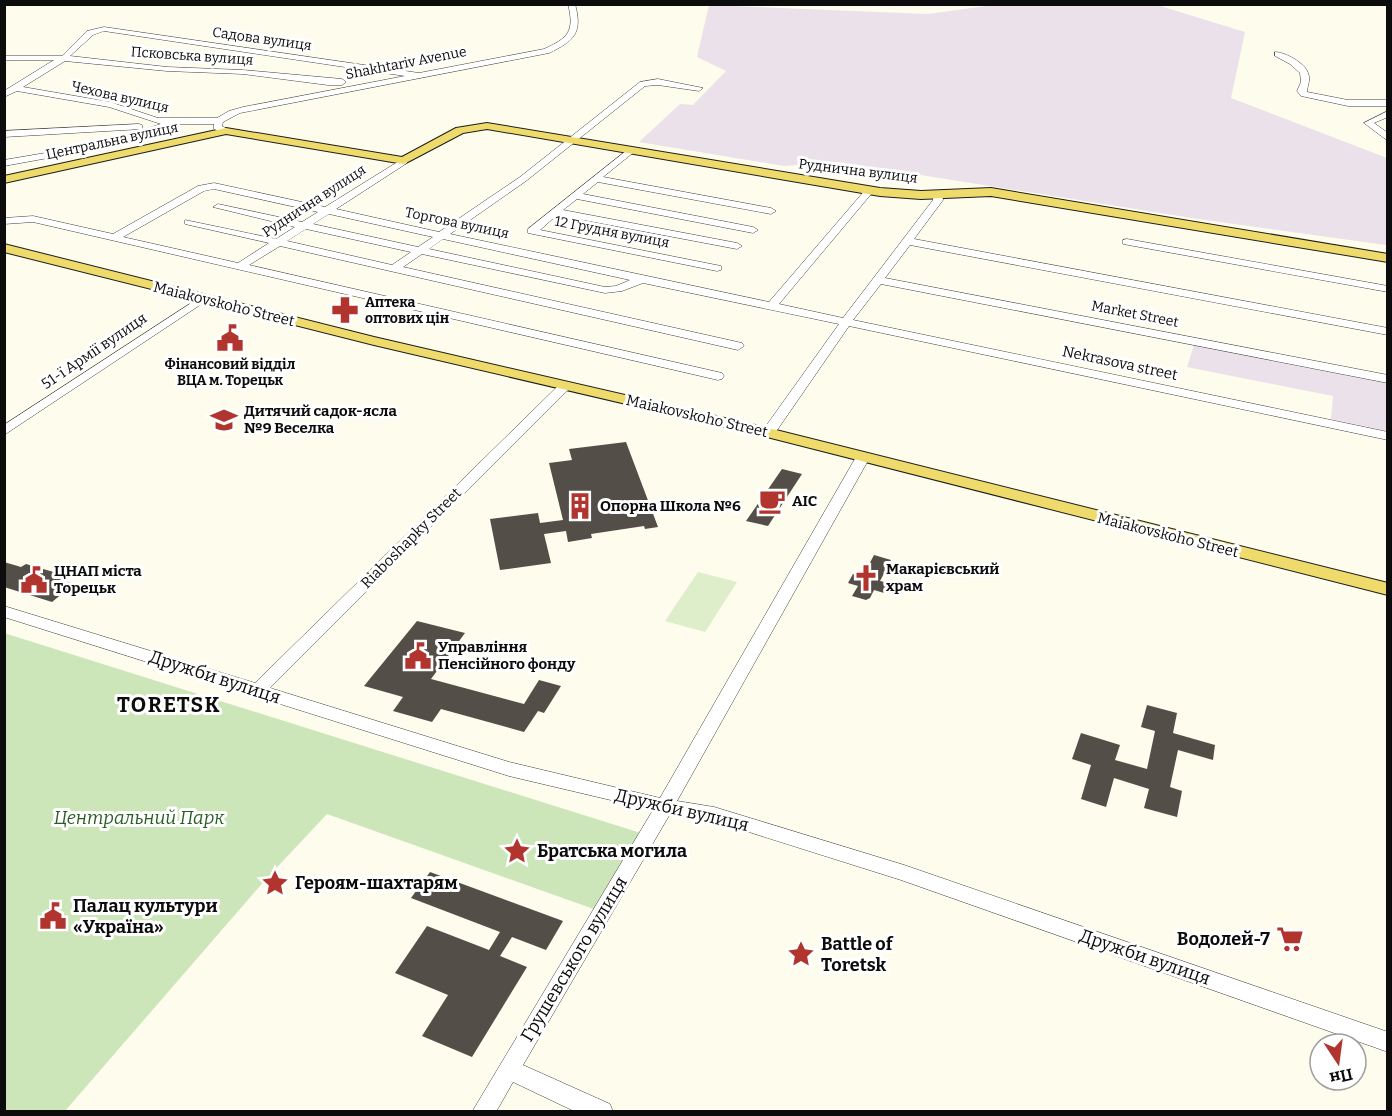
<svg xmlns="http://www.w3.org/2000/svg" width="1392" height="1116" viewBox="0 0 1392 1116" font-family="Bitter,serif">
  <rect width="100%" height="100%" fill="#fefcec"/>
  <path fill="#eae1ea" d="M1001,4L1157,5L1245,32L1231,98L1387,158V242L1386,245L1198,219L839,162L784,166L639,142L680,104L693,105L726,71L697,57L709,5L928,14Z
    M1194,345L1387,383V431L1331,419L1333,396L1187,367Z"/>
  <path fill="#cce6b9" d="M4,633L647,835L602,912L327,814L266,879L65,1111H5Z"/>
  <path fill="#deedca" d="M698,572L737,582L705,632L665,621Z"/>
  <path fill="#544e49" d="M626,442L658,527L645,529L644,526L591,534L592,538L568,542L566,531L544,534L551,563L500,570L490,519L538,513L540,523L563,520L549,463L572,460L569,449Z
    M782,469L802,474L768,526L746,521Z
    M874,555L891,560L880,581L889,583L884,593L874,590L870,598L866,600L852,596L858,586L848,583L853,574L863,576Z
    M4,562L21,567L26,564L57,573L53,577L74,584L52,602L4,587Z
    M417,621L465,633L431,679L524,704L539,680L561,686L544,713L538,711L524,732L441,709L432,722L393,711L403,697L364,686Z
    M1147,705L1177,713L1173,733L1215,745L1213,760L1178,750L1170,787L1182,791L1177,817L1144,808L1149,789L1114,778L1106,807L1081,799L1091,765L1072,759L1081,733L1120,745L1115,760L1147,769L1155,731L1141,727Z
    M430,872L563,921L546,950L512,937L500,956L527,967L472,1057L422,1036L448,995L395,973L427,926L489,950L500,932L411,898Z"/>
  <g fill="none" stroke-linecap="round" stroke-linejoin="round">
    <defs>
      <path id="minor" d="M568,4H575C583,33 574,41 549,53L240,113L223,122L222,126L231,131L226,134L214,129V124H173L103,148L4,166V160L98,144L161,124L109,107L17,91L4,97V91L54,60H4V56H62L87,31L104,27L419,73L544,49C568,38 575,32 568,4ZM104,31L405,76L243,107L229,111L217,118H158L110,102L23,87L65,61L167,71L243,74L328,85H342L346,82L342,79L243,70L167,67L70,56L93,35Z
        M1275,52C1285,52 1305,63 1308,73C1311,80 1307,87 1307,92L1348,100H1388V106H1348L1301,96L1297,91L1301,82L1300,73L1290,64L1275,56Z
        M658,79L703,88L699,91L658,85L645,86L526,181L450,234L769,302L866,189H872V193L779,304L843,318L933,200V192L937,191L942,194L943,200L914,239L1388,328V335L910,245L885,278L1388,375V383L881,284L853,320L1388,432V440L849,326L773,436L768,437L761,433L839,324L643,283L622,291L605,293L422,254L403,267L742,343L744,346L738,350L280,246L249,265L722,373L724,376L722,379L718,380L33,222L4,224V218L33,216L113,234L198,186L214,183L325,207L404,158L407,159V163L336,209L439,232L520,177L640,82ZM214,189L318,212L302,222L218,204L213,207L295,227L276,239L185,220V224L269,243L238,263L123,237L204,191ZM329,214L433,237L418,247L313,224ZM306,229L411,252L392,265L287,241ZM443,239L630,280L616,286L605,287L429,249Z
        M1388,111V117L1374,123L1388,133V141L1364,123Z
        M139,124L142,125V129L4,137V131Z
        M631,147L634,148V152L603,177L771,208L776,211L771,214L598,182L583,194L753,227L758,230L753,233L577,199L563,210L737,243L742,246L737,249L557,215L540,230L721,266V270L717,271L528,233V229Z
        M1127,239L1388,286V292L1123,244V240Z
        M202,296L206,297V301L4,435V425Z
        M565,382L571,386L569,389L270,688L509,762L660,798L856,457L858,454H868L870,457L677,801L714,807L904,865L1388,1032V1052L901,880L714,821L670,814L523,1065L610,1104L613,1112H576L513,1082L496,1112H472L653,810L509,776L4,617V606L255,683L561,383Z"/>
      <path id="major" d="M487,123L880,188L921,191L991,188L1388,254V262L991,196L921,199L880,196L487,129L463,133L404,164L226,134L4,183V176L226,128L402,157L456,128Z
        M4,244L374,337L768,428L1388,583V595L767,437L374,345L4,252Z"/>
    </defs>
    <use href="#minor" stroke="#3f3f3f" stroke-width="1"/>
    <use href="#major" stroke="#1d1d1d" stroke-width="2"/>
    <use href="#minor" fill="#fff" fill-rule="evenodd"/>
    <use href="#major" fill="#efdb6b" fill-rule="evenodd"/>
  </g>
  <defs>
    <symbol id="pharmacy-bare" viewBox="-9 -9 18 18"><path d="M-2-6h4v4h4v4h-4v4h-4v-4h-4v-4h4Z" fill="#b2342e" stroke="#fff" stroke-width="2.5" paint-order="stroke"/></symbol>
    <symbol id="civic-bare" viewBox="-9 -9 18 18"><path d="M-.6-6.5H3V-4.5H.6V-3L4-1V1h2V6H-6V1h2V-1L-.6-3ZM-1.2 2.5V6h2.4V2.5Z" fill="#b2342e" stroke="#fff" stroke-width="2.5" paint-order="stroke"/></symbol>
    <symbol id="school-bare" viewBox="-9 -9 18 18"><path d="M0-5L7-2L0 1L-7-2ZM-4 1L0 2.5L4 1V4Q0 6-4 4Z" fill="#b2342e" stroke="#fff" stroke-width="2.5" paint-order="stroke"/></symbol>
    <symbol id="cafe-bare" viewBox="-9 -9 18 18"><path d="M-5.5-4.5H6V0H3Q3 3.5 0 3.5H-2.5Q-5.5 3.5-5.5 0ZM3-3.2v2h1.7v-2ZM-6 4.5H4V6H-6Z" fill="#b2342e" stroke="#fff" stroke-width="2.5" paint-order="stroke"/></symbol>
    <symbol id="building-bare" viewBox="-9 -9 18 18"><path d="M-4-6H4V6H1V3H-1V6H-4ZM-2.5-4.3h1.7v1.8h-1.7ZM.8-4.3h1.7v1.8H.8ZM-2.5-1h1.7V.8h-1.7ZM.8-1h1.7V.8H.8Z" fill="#b2342e" stroke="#fff" stroke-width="2.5" paint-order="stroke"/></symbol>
    <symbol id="church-bare" viewBox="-9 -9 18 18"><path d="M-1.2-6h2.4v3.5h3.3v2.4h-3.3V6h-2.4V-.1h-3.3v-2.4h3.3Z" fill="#b2342e" stroke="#fff" stroke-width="2.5" paint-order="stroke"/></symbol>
    <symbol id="sight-bare" viewBox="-9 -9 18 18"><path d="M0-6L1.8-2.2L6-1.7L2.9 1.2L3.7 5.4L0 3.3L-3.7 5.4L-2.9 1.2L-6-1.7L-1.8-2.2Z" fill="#b2342e" stroke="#fff" stroke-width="2.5" paint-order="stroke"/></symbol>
    <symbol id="supermarket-bare" viewBox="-9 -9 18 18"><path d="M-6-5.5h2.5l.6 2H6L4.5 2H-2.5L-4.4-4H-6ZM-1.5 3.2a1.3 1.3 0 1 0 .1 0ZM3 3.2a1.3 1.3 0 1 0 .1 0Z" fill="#b2342e" stroke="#fff" stroke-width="2.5" paint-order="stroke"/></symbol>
  </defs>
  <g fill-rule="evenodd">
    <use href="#pharmacy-bare" x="326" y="291" width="38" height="38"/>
    <use href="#civic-bare" x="211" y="319" width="38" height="38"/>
    <use href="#school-bare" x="205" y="401" width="38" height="38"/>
    <use href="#cafe-bare" x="753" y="482" width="38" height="38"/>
    <use href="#building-bare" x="561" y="487" width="38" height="38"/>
    <use href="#church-bare" x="847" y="559" width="38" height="38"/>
    <use href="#civic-bare" x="15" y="561" width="38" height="38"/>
    <use href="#civic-bare" x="399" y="637" width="38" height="38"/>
    <use href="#sight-bare" x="498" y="832" width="38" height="38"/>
    <use href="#sight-bare" x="256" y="864" width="38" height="38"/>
    <use href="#civic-bare" x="34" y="897" width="38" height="38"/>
    <use href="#supermarket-bare" x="1271" y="920" width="38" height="38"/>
    <use href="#sight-bare" x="782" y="935" width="38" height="38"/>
  </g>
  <g text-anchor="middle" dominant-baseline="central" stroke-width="6" stroke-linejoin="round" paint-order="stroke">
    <g font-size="14" fill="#0c0c0c" stroke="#fff">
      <text transform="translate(262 39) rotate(8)">Садова вулиця</text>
      <text transform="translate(192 56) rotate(4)">Псковська вулиця</text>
      <text transform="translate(406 63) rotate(-11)">Shakhtariv Avenue</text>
      <text transform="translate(120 97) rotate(13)">Чехова вулиця</text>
      <text transform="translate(112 141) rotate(-12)">Центральна вулиця</text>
      <text transform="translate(858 171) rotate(7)">Руднична вулиця</text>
      <text transform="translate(314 201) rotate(-33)">Руднична вулиця</text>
      <text transform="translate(457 223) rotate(12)">Торгова вулиця</text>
      <text transform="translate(612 232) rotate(11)">12 Грудня вулиця</text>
      <text transform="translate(1135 314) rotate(11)">Market Street</text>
    </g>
    <g font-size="14" font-weight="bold" fill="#0c0c0c" stroke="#fff" text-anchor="start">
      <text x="365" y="302">Аптека<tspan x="365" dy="16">оптових цін</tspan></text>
      <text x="230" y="364" text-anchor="middle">Фінансовий відділ<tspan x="230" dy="16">ВЦА м. Торецьк</tspan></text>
    </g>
    <g font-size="15" fill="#0c0c0c" stroke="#fff">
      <text transform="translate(224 304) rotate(14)">Maiakovskoho Street</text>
      <text transform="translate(94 351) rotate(-34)">51-ї Армії вулиця</text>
      <text transform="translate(1120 363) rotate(12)">Nekrasova street</text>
      <text transform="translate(697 416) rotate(13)">Maiakovskoho Street</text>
      <text transform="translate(1168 535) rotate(14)">Maiakovskoho Street</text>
      <text transform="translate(411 538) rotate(-45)">Riaboshapky Street</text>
    </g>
    <g font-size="15" font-weight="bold" fill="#0c0c0c" stroke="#fff" text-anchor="start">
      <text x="244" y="411">Дитячий садок-ясла<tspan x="244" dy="17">№9 Веселка</tspan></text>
      <text x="792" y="501">АІС</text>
      <text x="600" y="506">Опорна Школа №6</text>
      <text x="886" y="569">Макарієвський<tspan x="886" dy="17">храм</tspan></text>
      <text x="54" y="571">ЦНАП міста<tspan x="54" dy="17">Торецьк</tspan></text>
      <text x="438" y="647">Управління<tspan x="438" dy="17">Пенсійного фонду</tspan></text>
    </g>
    <g font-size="18" fill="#0c0c0c" stroke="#fff">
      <text transform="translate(215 677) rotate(18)">Дружби вулиця</text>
      <text transform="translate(682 810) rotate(13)">Дружби вулиця</text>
      <text transform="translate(1145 957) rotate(19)">Дружби вулиця</text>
      <text transform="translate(574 959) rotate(-59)">Грушевського вулиця</text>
    </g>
    <g font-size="18" font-style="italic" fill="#285f21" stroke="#fff">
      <text x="139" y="818">Центральний Парк</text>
    </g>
    <g font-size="18" font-weight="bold" fill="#0c0c0c" stroke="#fff" text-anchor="start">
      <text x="537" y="851">Братська мoгила</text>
      <text x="295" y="883">Героям-шахтарям</text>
      <text x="73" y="906">Палац культури<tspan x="73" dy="21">«Україна»</tspan></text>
      <text x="1270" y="939" text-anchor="end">Водолей-7</text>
      <text x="821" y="944">Battle of<tspan x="821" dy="21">Toretsk</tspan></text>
    </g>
    <g font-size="21" font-weight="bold" letter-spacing="1.5" fill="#0c0c0c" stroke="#fff">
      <text x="169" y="705">TORETSK</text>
    </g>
  </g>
  <rect width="1392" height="1116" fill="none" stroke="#0c0c0c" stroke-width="12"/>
  <g transform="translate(1338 1062) rotate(167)"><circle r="28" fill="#ffffff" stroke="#9e9e9e" stroke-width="1.5"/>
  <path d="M0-4.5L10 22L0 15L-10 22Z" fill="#b2342e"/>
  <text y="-9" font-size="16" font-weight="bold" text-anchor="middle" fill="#0c0c0c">Пн</text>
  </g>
</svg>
